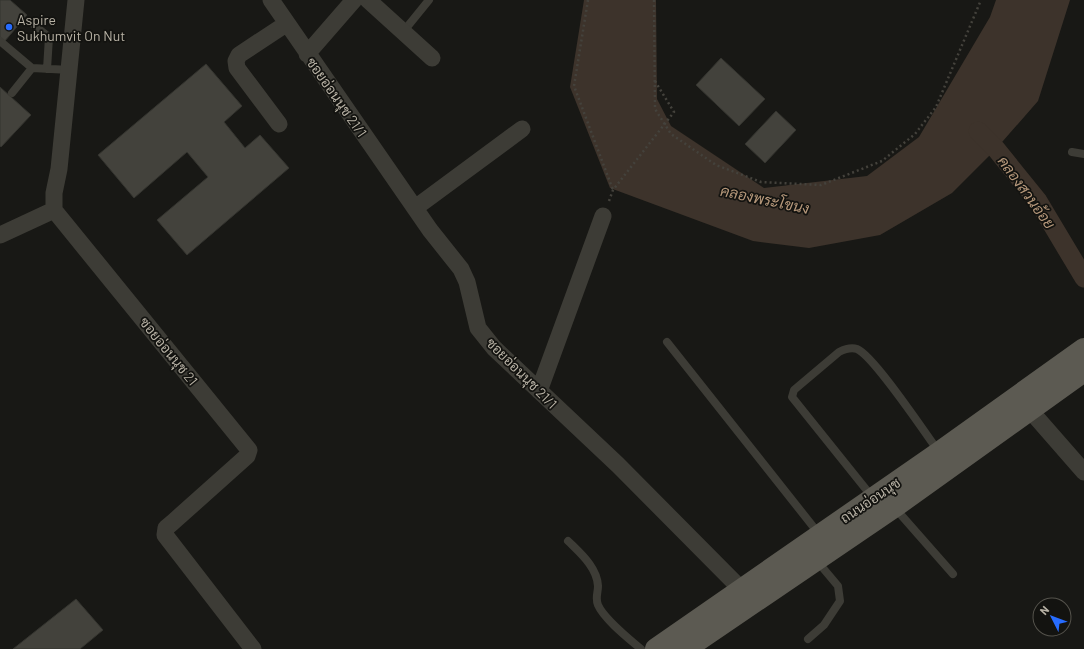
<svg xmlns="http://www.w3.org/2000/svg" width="1084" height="649" viewBox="0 0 1084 649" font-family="Barlow,Sarabun,sans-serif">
  <rect width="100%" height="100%" fill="#181815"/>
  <path fill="#3d332b" d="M584,0H656L657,99L671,126L764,188L867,176L919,137L990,17L996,0H1070L1038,101L996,149L952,193L880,235L809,248L753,241L610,188L570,87Z"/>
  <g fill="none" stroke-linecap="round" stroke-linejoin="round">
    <path stroke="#3d332b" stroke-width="19" d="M978,131L996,149L1038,201L1084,278"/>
  </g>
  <path fill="#43423c" stroke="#34342f" d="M0,0H10L27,15L4,42L0,38Z
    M721,58L765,99L739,126L696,85Z
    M206,64L242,106L224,122L245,148L260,135L289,168L187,255L157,220L208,177L187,152L134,198L98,155Z
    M0,87L31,115L1,147L0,146Z
    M776,111L796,130L765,163L745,144Z
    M76,599L103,630L80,649H13Z"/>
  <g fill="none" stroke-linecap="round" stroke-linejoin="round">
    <path stroke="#44423c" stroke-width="2.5" stroke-dasharray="2 3" stroke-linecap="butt" d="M588,0L574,86L613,190
      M654,0L655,109L671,134L716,165L761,182L821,185L882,161L915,134L936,107L981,0
      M609,201L613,190L674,112L655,81"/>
    <path stroke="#3d3c36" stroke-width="8" d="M34,25L49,37L47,69
      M403,32L429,0
      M0,41L32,68
      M12,93L32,68L70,70
      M1072,152L1084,154
      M667,342L819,534
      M873,498L792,397L794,390L839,352C845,349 851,347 857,349C874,356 925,433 939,452
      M895,508L953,574
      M568,541C580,553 597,567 598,586C598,593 595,598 598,605C604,619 628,638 641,649
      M808,639L824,625L840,601L838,586L817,561"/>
    <path stroke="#3d3c36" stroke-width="17" d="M76,0L59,169L54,193V210L249,450L247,456L172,523L166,528L165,535L253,649
      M271,0L430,230L461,269L467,282L478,328L494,348L618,465L742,590
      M368,0L432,58
      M307,54L354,0
      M279,124L237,68L236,61L239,55L286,24
      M415,208L522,129
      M0,235L54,210
      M539,391L603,216
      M1022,401L1084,472"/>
    <path stroke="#5c5a52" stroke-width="22" d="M656,649L940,452L1084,349
      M685,649L894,507L1084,371"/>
  </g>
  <circle fill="#276cff" stroke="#131310" stroke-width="1.5" cx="9" cy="27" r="4"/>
  <g text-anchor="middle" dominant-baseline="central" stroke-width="3.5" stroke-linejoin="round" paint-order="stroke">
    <g font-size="14" fill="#b9b3a6" stroke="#131310" text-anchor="start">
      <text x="17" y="19">Aspire<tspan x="17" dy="16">Sukhumvit On Nut</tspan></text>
    </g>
    <g font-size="14" fill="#b9b3a6" stroke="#131310">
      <text transform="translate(337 97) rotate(55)">ซอยอ่อนนุช 21/1</text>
      <text transform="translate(169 351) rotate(51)">ซอยอ่อนนุช 21</text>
      <text transform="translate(522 373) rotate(45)">ซอยอ่อนนุช 21/1</text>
      <text transform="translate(870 500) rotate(-34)">ถนนอ่อนนุช</text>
    </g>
    <g font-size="15" font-style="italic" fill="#b6987b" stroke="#131310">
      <text transform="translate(1027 192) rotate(54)">คลองสวนอ้อย</text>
      <text transform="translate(765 199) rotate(12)">คลองพระโขนง</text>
    </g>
  </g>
  <g transform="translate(1052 617) rotate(312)"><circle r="19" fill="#131310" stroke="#55534c"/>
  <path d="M0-3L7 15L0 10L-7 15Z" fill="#276cff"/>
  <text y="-6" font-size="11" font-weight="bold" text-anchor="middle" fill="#b9b3a6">N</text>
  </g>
</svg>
